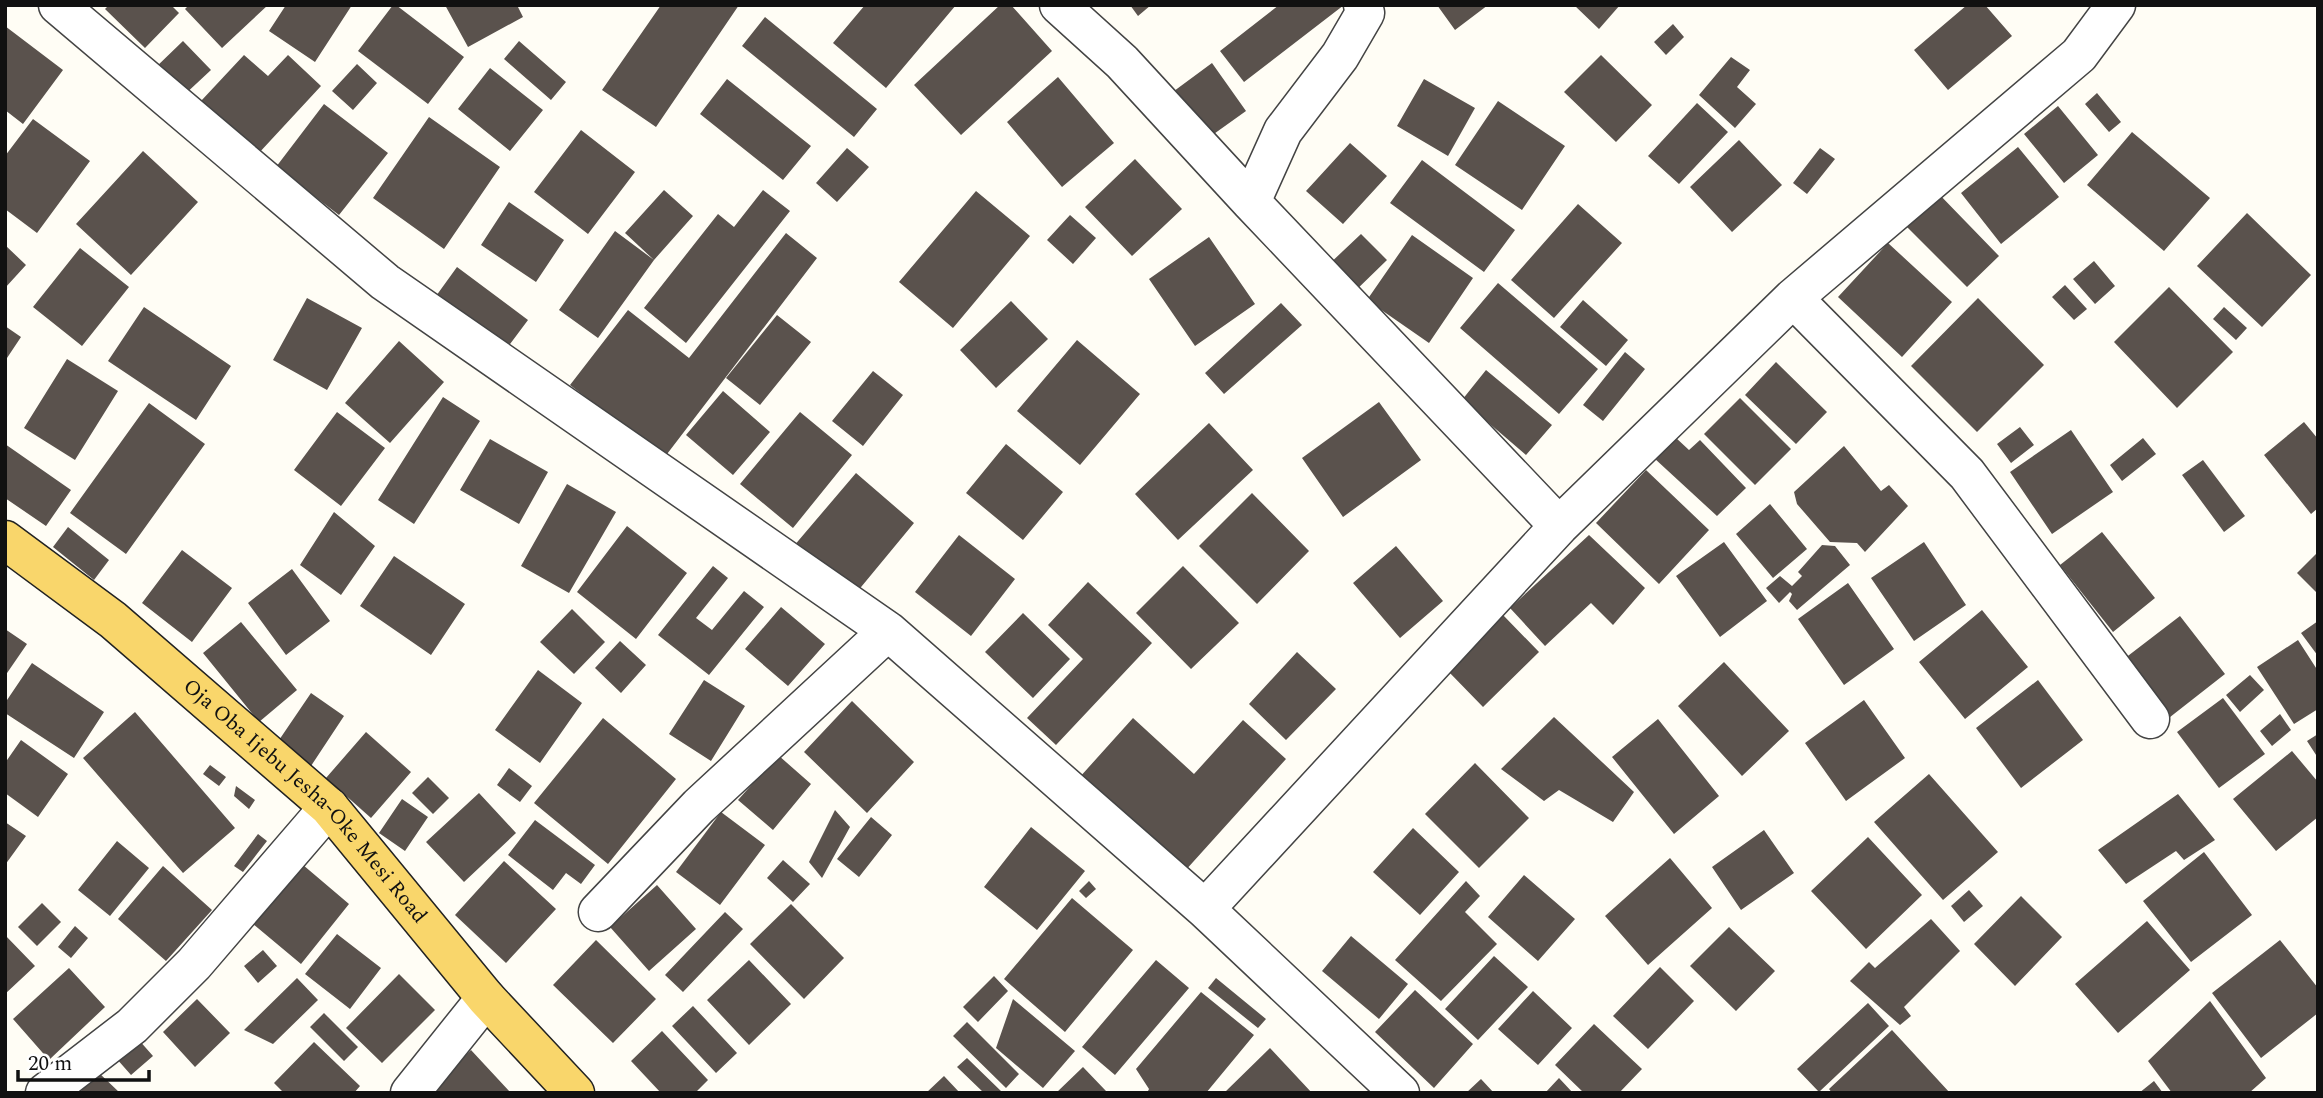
<svg xmlns="http://www.w3.org/2000/svg" width="2323" height="1098" viewBox="0 0 2323 1098" font-family="Spectral,serif">
  <rect width="100%" height="100%" fill="#fffdf5"/>
  <path fill="#5a524d" d="M109,5H171L179,13L145,48L105,9Z
    M189,5H268L222,48L185,9Z
    M286,5H352L315,62L269,31Z
    M393,5H396L464,57L428,104L358,51Z
    M445,5H517L523,17L468,47Z
    M661,5H739L656,127L602,90Z
    M865,5H956L886,88L833,43Z
    M1000,5H1011L1052,51L961,135L914,85Z
    M1130,5H1151L1138,16Z
    M1279,5H1344L1244,82L1220,51Z
    M1437,5H1488L1455,30Z
    M1574,5H1620L1599,29Z
    M1967,5H1985L2012,36L1948,90L1914,50Z
    M765,17L877,109L854,137L742,46Z
    M1673,24L1684,37L1666,55L1654,42Z
    M5,26L63,70L23,124L5,110Z
    M183,41L211,70L182,97L154,69Z
    M519,41L566,82L551,100L504,59Z
    M244,55L268,76L288,55L321,86L258,154L201,101Z
    M1601,55L1652,105L1616,142L1564,92Z
    M1731,57L1750,70L1737,87L1756,104L1735,128L1699,95Z
    M1212,63L1246,111L1204,141L1170,94Z
    M357,64L377,83L353,110L332,91Z
    M490,68L543,110L510,151L458,109Z
    M1058,77L1114,143L1062,187L1007,122Z
    M727,79L811,146L783,180L700,114Z
    M1424,79L1475,108L1448,156L1397,126Z
    M2097,93L2121,122L2109,132L2085,104Z
    M1498,101L1565,146L1522,210L1455,165Z
    M1697,103L1728,132L1679,184L1648,156Z
    M324,104L388,153L339,215L276,167Z
    M2058,106L2098,155L2064,183L2024,134Z
    M429,117L500,167L444,249L373,198Z
    M33,119L90,161L37,233L5,209V156Z
    M581,130L635,172L588,234L534,192Z
    M2132,132L2210,198L2164,251L2087,185Z
    M1739,140L1782,185L1732,232L1690,187Z
    M1350,143L1387,176L1343,224L1306,191Z
    M2018,147L2059,197L2001,244L1961,193Z
    M847,148L869,167L837,202L816,183Z
    M1820,148L1835,159L1807,194L1793,183Z
    M143,151L198,202L131,275L76,224Z
    M1135,159L1182,209L1132,256L1085,207Z
    M1422,160L1515,230L1484,272L1390,203Z
    M664,190L693,216L654,260L625,233Z
    M763,190L790,211L686,343L644,308L718,214L734,227Z
    M1935,190L1999,256L1967,287L1902,222Z
    M976,191L1030,236L953,328L899,282Z
    M509,202L564,240L536,282L481,245Z
    M1578,204L1622,243L1554,318L1511,280Z
    M2247,213L2311,275L2262,327L2197,266Z
    M1070,215L1096,238L1073,264L1047,240Z
    M615,231L654,260L598,338L559,310Z
    M786,233L817,258L664,458L570,385L628,310L689,358Z
    M1361,234L1387,260L1350,296L1325,268Z
    M1412,235L1473,278L1429,343L1367,300Z
    M1209,237L1255,304L1195,346L1149,279Z
    M1888,243L1952,302L1902,357L1838,297Z
    M5,245L26,265L5,288Z
    M80,248L129,287L82,346L33,307Z
    M2094,261L2115,286L2095,304L2073,279Z
    M457,267L528,320L501,356L431,303Z
    M1498,283L1598,369L1559,414L1460,328Z
    M2065,285L2087,309L2074,320L2052,297Z
    M2169,287L2233,352L2177,408L2114,342Z
    M307,298L362,328L327,390L273,360Z
    M1978,298L2044,365L1977,432L1911,366Z
    M1583,300L1628,340L1606,366L1560,327Z
    M1011,301L1048,339L996,388L960,350Z
    M1281,303L1302,325L1224,394L1205,373Z
    M144,307L231,366L196,420L108,361Z
    M2224,307L2247,328L2236,340L2213,319Z
    M777,315L811,342L760,405L726,378Z
    M5,326L21,337L5,361Z
    M1077,340L1140,394L1080,465L1017,411Z
    M399,341L444,382L390,443L345,403Z
    M1625,352L1645,369L1603,421L1583,405Z
    M67,359L118,391L75,460L24,428Z
    M1776,362L1827,412L1796,444L1745,395Z
    M1486,370L1552,425L1526,455L1462,400Z
    M873,371L903,395L863,446L832,421Z
    M723,391L770,432L733,475L686,435Z
    M443,397L480,421L414,524L378,500Z
    M1740,398L1791,449L1755,485L1704,434Z
    M1379,402L1421,460L1343,517L1302,458Z
    M149,403L205,444L126,554L70,513Z
    M337,412L385,448L341,506L294,470Z
    M800,412L852,455L793,528L740,484Z
    M2304,422L2318,439V508L2311,514L2264,455Z
    M1209,423L1253,470L1178,540L1135,494Z
    M2020,427L2034,445L2011,463L1997,444Z
    M2071,430L2113,492L2052,534L2010,472Z
    M1675,437L1689,450L1700,440L1746,488L1717,516L1654,458Z
    M2143,438L2156,454L2122,481L2110,465Z
    M490,439L548,472L519,524L460,490Z
    M5,444L71,490L46,526L5,498Z
    M1006,444L1063,492L1023,540L966,493Z
    M1844,446L1881,491L1889,485L1908,506L1865,552L1857,543L1830,542L1797,504L1794,492Z
    M2203,460L2245,516L2224,532L2182,475Z
    M1646,470L1709,530L1659,584L1596,523Z
    M856,473L914,523L852,598L793,547Z
    M567,484L616,512L569,593L521,566Z
    M1252,493L1309,551L1257,604L1199,546Z
    M1770,504L1807,549L1773,578L1736,534Z
    M334,512L375,546L341,595L300,565Z
    M627,526L687,573L636,639L577,592Z
    M68,527L109,560L94,580L53,547Z
    M2102,532L2155,598L2113,632L2060,565Z
    M959,535L1015,579L971,636L915,592Z
    M1589,535L1645,588L1613,625L1591,603L1545,646L1510,608Z
    M1724,542L1767,601L1720,637L1676,576Z
    M1924,542L1966,605L1914,641L1871,578Z
    M1822,545L1835,546L1850,565L1797,610L1789,601L1792,594L1790,592L1779,603L1766,588L1780,576L1792,586L1802,576L1798,572Z
    M1396,546L1443,601L1400,638L1353,583Z
    M182,550L232,588L192,642L142,603Z
    M2318,552V594L2297,573Z
    M394,556L465,604L431,655L360,606Z
    M713,566L728,578L696,618L712,630L744,591L764,607L709,675L658,635Z
    M1183,566L1239,623L1191,669L1136,613Z
    M292,569L330,621L286,655L248,603Z
    M1088,582L1152,643L1056,745L1027,718L1083,659L1048,625Z
    M1848,583L1894,649L1844,685L1798,619Z
    M781,607L825,644L788,686L745,649Z
    M572,609L605,642L574,674L540,642Z
    M1982,610L2028,667L1965,719L1919,662Z
    M1023,613L1070,659L1033,698L985,652Z
    M1503,615L1539,652L1483,707L1447,670Z
    M2180,616L2225,674L2165,721L2120,662Z
    M2318,621V656L2301,633Z
    M241,622L297,690L259,722L203,653Z
    M5,629L27,644L5,676Z
    M2298,640L2318,671V709L2294,724L2257,667Z
    M620,641L646,665L621,693L595,668Z
    M1297,652L1336,689L1286,740L1249,704Z
    M1724,662L1789,731L1742,776L1678,706Z
    M32,663L104,712L74,758L5,713V703Z
    M538,670L582,703L540,763L495,730Z
    M2250,675L2264,690L2240,712L2226,695Z
    M704,680L745,706L711,761L669,734Z
    M2038,680L2083,740L2021,788L1976,728Z
    M311,693L344,716L309,769L275,746Z
    M2223,698L2265,754L2219,788L2177,732Z
    M1864,700L1905,758L1846,801L1805,743Z
    M852,701L914,762L867,813L804,752Z
    M135,712L235,828L183,873L83,758Z
    M2280,714L2291,730L2272,746L2260,731Z
    M1554,717L1634,792L1613,822L1559,790L1544,801L1501,769Z
    M603,718L676,779L608,864L534,803Z
    M1133,718L1194,774L1243,720L1286,759L1184,872L1079,778Z
    M1658,719L1719,796L1674,834L1612,757Z
    M366,732L411,772L371,818L326,778Z
    M2318,734V758L2307,741Z
    M21,740L68,774L38,817L5,793V763Z
    M2292,751L2318,782V817L2276,851L2233,799Z
    M778,755L811,784L773,830L738,800Z
    M1475,763L1529,818L1479,868L1425,814Z
    M210,765L226,777L219,786L203,774Z
    M509,768L532,786L520,802L497,785Z
    M1929,774L1998,852L1943,900L1874,822Z
    M428,777L449,798L433,814L412,793Z
    M236,786L255,800L249,809L234,796Z
    M479,793L516,833L464,882L426,842Z
    M2178,794L2215,840L2184,860L2176,851L2126,884L2098,850Z
    M402,799L428,817L405,851L379,833Z
    M835,810L850,827L822,878L809,862Z
    M721,812L765,845L720,905L676,872Z
    M871,817L892,835L859,877L837,859Z
    M535,820L595,865L581,884L566,873L553,890L508,855Z
    M5,822L26,836L5,865Z
    M1031,827L1085,871L1037,930L984,887Z
    M1413,828L1459,872L1420,915L1373,872Z
    M1764,830L1794,873L1741,910L1712,867Z
    M258,834L267,841L243,872L234,866Z
    M1868,837L1922,895L1866,949L1811,891Z
    M117,841L149,868L110,916L78,890Z
    M2204,852L2252,915L2191,962L2143,901Z
    M1670,858L1712,908L1648,965L1605,916Z
    M296,859L349,904L301,964L247,919Z
    M783,860L810,884L793,902L767,878Z
    M504,861L556,909L506,963L455,915Z
    M163,866L212,910L166,961L118,919Z
    M1524,875L1575,919L1538,961L1488,917Z
    M1089,881L1096,889L1086,898L1079,891Z
    M1466,881L1480,896L1465,912L1497,944L1441,1001L1395,960Z
    M657,885L696,929L649,971L610,927Z
    M1969,890L1983,906L1964,922L1951,906Z
    M2021,896L2062,937L2015,986L1974,944Z
    M1072,898L1133,950L1065,1032L1004,979Z
    M42,903L61,922L37,946L18,927Z
    M791,904L844,958L804,999L750,944Z
    M725,912L743,929L683,992L665,975Z
    M1931,919L1960,951L1904,1007L1911,1016L1900,1025L1850,981L1869,962L1875,968Z
    M2147,921L2190,970L2118,1033L2075,984Z
    M75,926L88,938L71,958L58,947Z
    M1729,927L1775,971L1736,1011L1690,966Z
    M337,934L381,968L350,1009L305,974Z
    M5,935L35,966L5,994Z
    M1351,936L1408,984L1379,1019L1322,971Z
    M596,940L656,999L613,1043L553,985Z
    M2280,940L2318,988V1013L2261,1058L2212,993Z
    M263,950L277,966L258,983L244,966Z
    M1494,956L1528,987L1478,1040L1445,1009Z
    M749,960L791,1004L749,1045L707,1000Z
    M1156,960L1189,988L1115,1075L1082,1047Z
    M1660,967L1694,1001L1648,1049L1613,1016Z
    M69,968L105,1007L49,1060L13,1019Z
    M399,974L435,1010L382,1063L346,1028Z
    M994,976L1008,991L978,1022L963,1007Z
    M297,978L318,1000L273,1044L244,1030Z
    M1216,978L1266,1019L1258,1028L1208,988Z
    M1415,990L1473,1044L1434,1088L1375,1032Z
    M1533,991L1572,1028L1538,1065L1498,1029Z
    M1201,992L1254,1035L1206,1093H1147L1149,1089L1136,1069Z
    M197,999L230,1033L195,1067L163,1032Z
    M1013,999L1075,1051L1043,1088L996,1048Z
    M2210,1001L2266,1078L2249,1093H2172L2148,1061Z
    M1868,1003L1889,1026L1819,1092L1797,1069Z
    M693,1006L737,1053L716,1073L672,1026Z
    M324,1013L358,1047L344,1061L310,1027Z
    M967,1022L1019,1074L1006,1088L953,1036Z
    M1594,1024L1642,1069L1619,1093H1584L1555,1065Z
    M1892,1030L1950,1093H1832L1829,1089Z
    M662,1031L708,1080L695,1093H661L631,1061Z
    M138,1039L153,1056L131,1075L116,1058Z
    M314,1042L360,1086L354,1093H284L274,1083Z
    M1270,1048L1312,1093H1224Z
    M471,1050L511,1093H425Z
    M967,1058L1003,1093H984L957,1067Z
    M1083,1067L1106,1091L1104,1093H1056Z
    M98,1072L120,1093H79Z
    M944,1076L960,1093H926Z
    M1559,1078L1573,1093H1545Z
    M1481,1079L1494,1093H1466Z
    M2154,1081L2163,1093H2139Z"/>
  <g fill="none" stroke-linecap="round" stroke-linejoin="round">
    <defs>
      <path id="minor" d="M58,5L385,282L888,631L1205,909L1400,1093
        M1059,5L1122,62L1251,202L1559,526
        M1251,202L1283,131L1340,56L1365,13L1363,5
        M1793,298L1967,474L2150,719
        M1205,909L1559,526L1793,298L2079,55L2116,5
        M598,912L699,806L888,631
        M45,1093L132,1026L194,964L329,807
        M410,1093L486,998"/>
      <g id="major">
        <path id="s1" d="M5,540L113,620L329,807L486,998L575,1093"/>
      </g>
    </defs>
    <use href="#minor" stroke="#444" stroke-width="41"/>
    <use href="#major" stroke="#222" stroke-width="41"/>
    <use href="#minor" stroke="#fff" stroke-width="38"/>
    <use href="#major" stroke="#f9d66b" stroke-width="38"/>
  </g>
  <g text-anchor="middle" dominant-baseline="central" stroke-width="7" stroke-linejoin="round" paint-order="stroke">
    <g font-size="21" fill="#111" stroke="#fff">
      <text stroke="none"><textPath href="#s1" startOffset="399">Oja Oba Ijebu Jesha-Oke Mesi Road</textPath></text>
    </g>
  </g>
  <rect width="2323" height="1098" fill="none" stroke="#111111" stroke-width="14"/>
  <path d="M18 1070v10h131v-10" fill="none" stroke="#111111" stroke-width="3.5"/>
  <text x="28" y="1070" font-size="21" fill="#111111" stroke="#ffffff" stroke-width="5" paint-order="stroke">20 m</text>
</svg>
